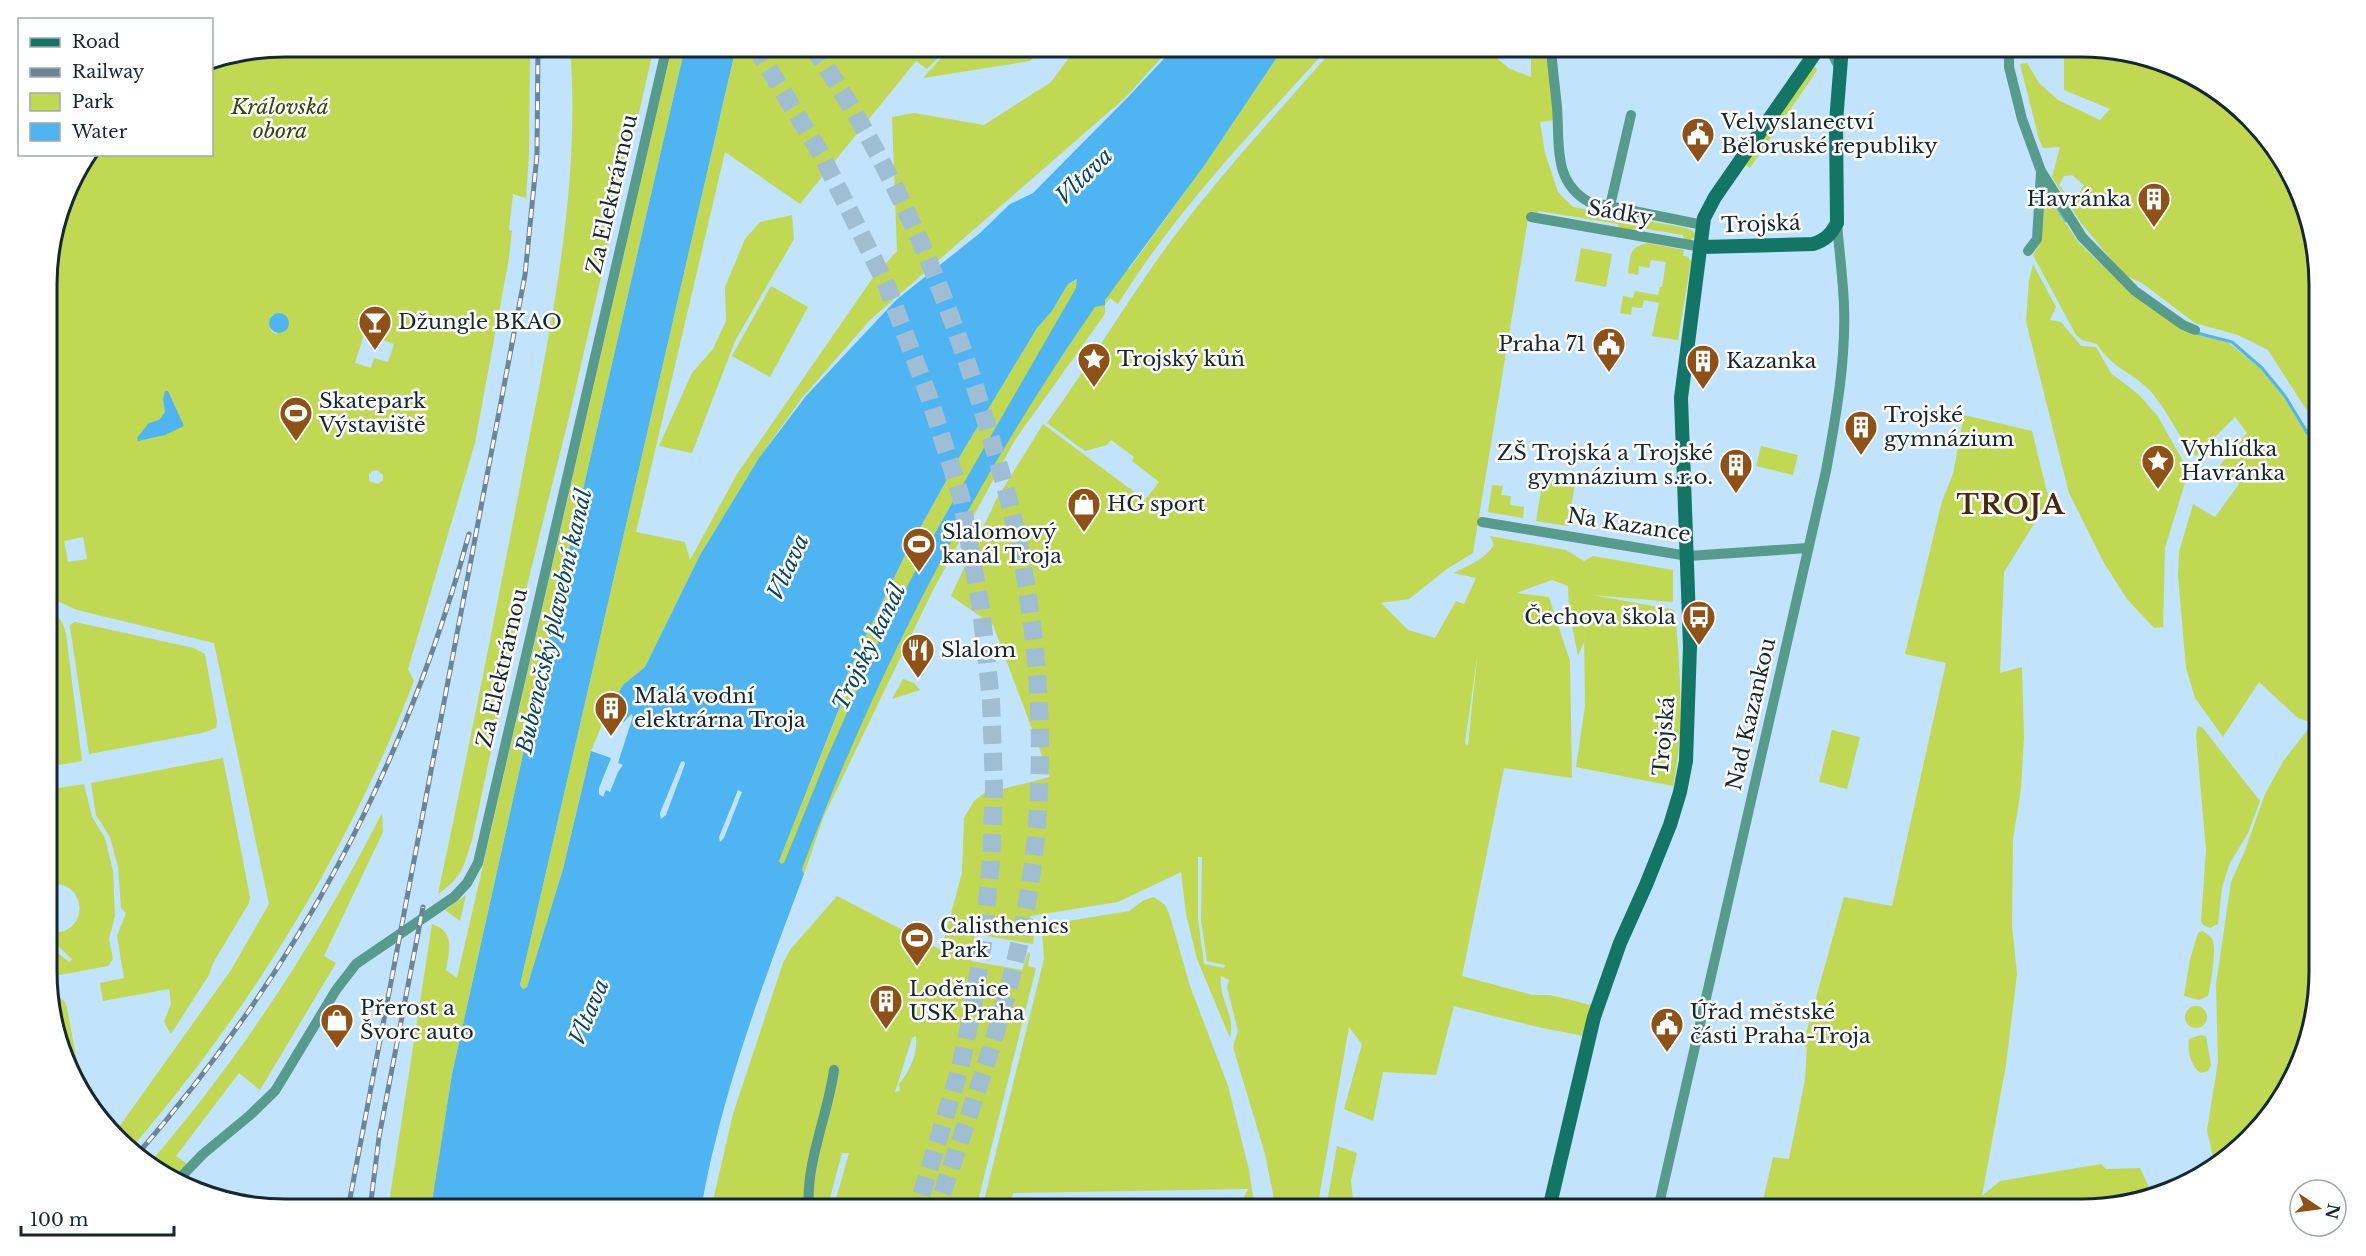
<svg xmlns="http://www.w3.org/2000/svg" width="2366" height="1256" viewBox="0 0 2366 1256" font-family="'Libre Baskerville',serif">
  <rect width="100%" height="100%" fill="#c1e3fb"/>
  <path fill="#c0d852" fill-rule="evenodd" d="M285,46L530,47L529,155L526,198L513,194L509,230L512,231L509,258L475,443L408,669L414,681C347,854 250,1010 129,1151L114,1134L231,970L269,904L214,643L77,610L48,597L47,269L71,179L90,155L212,154V61ZM278,313L277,334L271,331L269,321L272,315ZM364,334L394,344L388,362L374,358L371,368L355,363ZM163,399L184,426L159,420L165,412ZM377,470L383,475V480L378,484L369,481V474L372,471ZM83,537L87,559L68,562L64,541Z
    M570,47H654L569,417L522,606L472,840C463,868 463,876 438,894C469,748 498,601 526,455C552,321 581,184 570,47Z
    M672,47H685L550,633L452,1074L433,1201L408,1198L407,1209H388L432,924C456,932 449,951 446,970L457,978Z
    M736,47H949L927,69L916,61L800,204L725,152L636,532L685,542L690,560L737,474L872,279L897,251L892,117L914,113L984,125L1051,82L1077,47H1171L1126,97L870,320L802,398L759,458L700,555L645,667L623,685L606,715L591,751L563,869L527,987L523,989L520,985Z
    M951,47V46L1044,47L1030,61L923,78Z
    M1284,47H1329C1255,129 1177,209 1118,304L1110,298L1105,305V314L1015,440L932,592L824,816L804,874L801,870L781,865L779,861L841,705L838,694L905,555L960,456L1037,328L1052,311L1068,284L1078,279L1129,269L1204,166Z
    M1335,47H1483L1510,69L1531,77V47H1550L1555,120L1540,122L1545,153L1558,192L1573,207L1686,228L1693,231L1696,236L1690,240L1684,239L1683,235L1636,227L1634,230L1619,228L1618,224L1539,211L1536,214L1529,213L1473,553L1447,569L1409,599L1381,603L1408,630L1435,638L1456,601L1464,604L1476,578L1453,573C1468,566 1484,560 1494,545L1490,536L1566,550L1584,561L1593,556L1673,570V602L1592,595L1675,610C1680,668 1685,729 1673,786L1576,767L1585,706L1584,629V642L1578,656L1569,610L1568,586L1552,580L1516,593L1549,597L1570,661L1572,778L1504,768L1462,976L1532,995H1550L1591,1005L1584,1036L1542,1028L1454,1006L1436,1075L1383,1072L1373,1121L1344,1109L1362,1044L1349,1027L1317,1209H1276L1265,1154L1233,1047L1238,1031L1227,987L1229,980L1221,976C1218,998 1236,1016 1230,1038L1197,959L1186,914L1181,872L1118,902L1030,916L1034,932L1033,944L975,934L971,961L1022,970L1028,952L1030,953L1028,966L1036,968L976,1209H833L849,1153H842L827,1209H711L733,1114L783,963L790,950L837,896L941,950L962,873L964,818L974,801L983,794L1050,777L993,625L951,596L996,500L1043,424L1145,500L1159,482L1132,461L1134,457L1111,440L1107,445L1085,451L1047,423C1086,370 1119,314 1157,260C1210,185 1275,116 1335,47ZM1478,650L1468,745H1467L1465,743ZM1198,857H1202L1201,920L1207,961L1225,965L1224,968L1204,964L1198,919ZM916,1036C918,1054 910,1071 899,1084L900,1091L895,1092L912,1038Z
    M2064,47H2081L2187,71L2238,106L2260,131L2248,132L2262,133L2279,152L2317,255L2318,428L2268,350L2238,335L2195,323L2142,283L2124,275L2081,223L2052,177L2060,147L2043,148L2039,139L2020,64L2027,63L2039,83L2058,100L2100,120L2110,109L2064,90ZM2072,175L2084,185L2073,204L2059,185L2064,176Z
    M1812,65L1817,69L1816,72L1750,168L1744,164Z
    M2045,192L2079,243L2134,295L2182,330L2228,342L2267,374L2315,439L2318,437L2319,971L2295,1077L2260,1128L2215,1167L2207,1130L2218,1062L2216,984L2231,882L2244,853L2265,794L2284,760L2313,723L2298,718L2259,682L2223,737L2195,698L2186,668L2178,576L2179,552L2193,504L2215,517L2239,484L2220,465L2247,433L2235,417L2196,456C2179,438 2169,414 2153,394C2136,373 2114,371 2097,344L2082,340L2076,335L2033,255L2040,244Z
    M792,215L794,239L735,341L692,453L659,446L692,373L713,349L726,321L725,287L745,239L760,222Z
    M1647,243L1684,250L1683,256H1687L1691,261L1678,340L1652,336L1659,303L1644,300L1642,308L1632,307L1631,315L1620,313L1623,296L1633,298L1635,291L1658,295L1660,287H1662L1666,262L1651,260L1649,268L1639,266L1638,275L1628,273C1631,255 1628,248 1647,243Z
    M1581,248L1612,254L1606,287L1575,281Z
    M2033,264L2056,307L2050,320L2061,322L2081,346L2096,347L2111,373L2139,395L2157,415L2183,461L2187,476L2165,548L2163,627L2154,628L2127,599L2104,563L2069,493L2026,321L2029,280Z
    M771,286L808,307L770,377L732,356Z
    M1964,415L2032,431L2049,500L2004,572L2000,673L2022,667L2024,737L2021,789L2013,839L2012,925L2017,974L2006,1065L1982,1196L2000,1181L2101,1164L2106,1169L2140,1168L2154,1198L2096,1209H1761L1773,1157L1789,1159L1805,1080L1807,1047L1804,1045V1041L1844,897L1892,906L1946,663L1905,654L1942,501L1953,474Z
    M1761,446L1798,455L1793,475L1756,466Z
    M1543,479L1575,484L1568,526L1536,521Z
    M1492,485L1503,486L1501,495L1511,496L1510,505L1524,507L1523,518L1488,512Z
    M48,611C60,617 63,621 66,634L82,761L48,767Z
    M75,622L194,648L205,654L217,721L216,728L202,733L89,754L70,627L71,624Z
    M903,679L914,683L920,690L892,699Z
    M2198,726L2202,727L2260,801L2248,833L2229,865L2222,888L2218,924L2210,928L2203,925L2201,921L2206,850L2196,736Z
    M1832,730L1860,737L1847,789L1819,782Z
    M223,758L250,897L249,903L213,963L209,975L171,1034L164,1022L171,1004L169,989L103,1001L100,983L124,978L117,936L126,913L121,908L118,867L110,837L96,815L91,783Z
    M84,784L92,817L105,838L113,871L115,916L109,939L113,959L108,966L49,977L48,945L69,962L72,959L48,937V932C89,939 91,879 48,884L50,808L48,793L52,789Z
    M382,813L383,832L324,956L336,963L260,1090L239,1073L176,1156L187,1164L171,1179L149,1164C241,1057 318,939 382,813Z
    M466,895L460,921L445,910Z
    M1154,897L1165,905L1169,913L1190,986L1228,1086L1249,1170L1255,1209H1238L1248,1189L1013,1193L1009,1209H982L1044,959L1042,930L1050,924L1129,911L1144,900Z
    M2202,931C2206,933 2211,936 2213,941C2216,951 2211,985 2208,996L2199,1000L2184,996L2190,959L2198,933Z
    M56,994L65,1002L67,1008L83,1093L71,1062L66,1034H64L62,1023L57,1024L56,1021L61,1020Z
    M2185 1017a11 11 0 1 1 22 0a11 11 0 1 1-22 0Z
    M2200,1035L2206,1036L2211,1065L2208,1071L2201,1073C2191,1068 2187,1049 2189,1039Z
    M1337,1146L1357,1153L1351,1181L1354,1209H1326Z"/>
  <path fill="#4eb5f2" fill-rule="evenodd" d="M685,47H736L520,985L523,989L527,987L563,869L591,751L611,758L599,788V794L603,797L606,790L610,792L618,772L623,765L618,763L633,716L631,714L624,722L606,715L623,685L645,667L700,555L759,458L806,396L896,300L980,233L1010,204L1033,193L1128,97L1175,47H1284L1204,166L1105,300V305L1095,307C975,480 878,669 803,866L802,870L804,874C763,983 721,1095 701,1209H431L452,1074L550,633ZM1077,279L1076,288L939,526L881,636L826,760L784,863L781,864L779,861L841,704L838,694L905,555L960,456L1037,328L1052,311L1068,284ZM684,761L685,764L666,815L661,819L660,813L681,762ZM738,790L742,792L724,838L720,842L719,837Z
    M269 323a10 10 0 1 1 20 0a10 10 0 1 1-20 0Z
    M165,391H168L184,426L165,435L138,441L137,438L149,423L159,420L165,412L163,399Z"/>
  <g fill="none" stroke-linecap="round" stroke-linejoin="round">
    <path stroke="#4eb5f2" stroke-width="3" d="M2045,189L2066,221
      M2197,333L2232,342L2262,368L2285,396L2308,434L2318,442"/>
    <path stroke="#9fbdd3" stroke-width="18" stroke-dasharray="18 9" stroke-linecap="butt" d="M755,46L821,154L886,284L929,397L961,497L981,609L991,700L994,787L991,861L983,944L972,1011L960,1068L917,1209
      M812,46C890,159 946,288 985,419C996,456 1008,493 1016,531C1042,651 1048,776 1028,897C1011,1005 971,1106 937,1209"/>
    <path stroke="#579b8c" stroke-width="10" d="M1551,46C1552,67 1555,86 1557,107C1560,143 1552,181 1589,202L1703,225
      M2009,46V67L2022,119L2041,171L2082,237L2135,291L2183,325L2195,330
      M1816,52L1824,51L1832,53L1839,67
      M1610,206L1631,115
      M1531,217L1702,247
      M2028,251L2037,239L2041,172
      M1482,522L1688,556L1808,548
      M176,1182L203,1154L249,1116L275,1091L336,990L356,964L454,897L467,883L478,863L667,46
      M809,1209C805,1164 828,1115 834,1070
      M1658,1209L1826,471C1836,416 1846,361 1844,306C1843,278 1839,250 1837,223"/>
    <path stroke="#127565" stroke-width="14" d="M1702,247L1813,244C1826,240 1831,234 1837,223L1836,122L1842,46
      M1549,1209L1594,1017L1620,943L1646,885L1670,825L1680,792L1686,761L1690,647L1681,398L1704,218L1715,197L1820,46"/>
    <defs>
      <path id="rail" d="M136,1156C297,970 404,771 469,534
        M348,1209L525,275L537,155L538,46
        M370,1209L379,1137L423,907"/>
    </defs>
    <use href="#rail" stroke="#6b8596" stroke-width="5"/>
    <use href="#rail" stroke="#fff" stroke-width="3" stroke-dasharray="9" stroke-linecap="butt"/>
  </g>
  <defs>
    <symbol id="civic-pin" viewBox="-11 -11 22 30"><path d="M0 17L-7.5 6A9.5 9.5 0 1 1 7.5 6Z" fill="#8f5115" stroke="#fff"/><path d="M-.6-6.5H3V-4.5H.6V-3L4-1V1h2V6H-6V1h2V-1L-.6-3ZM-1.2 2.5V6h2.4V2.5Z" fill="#fff"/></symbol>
    <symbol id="building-pin" viewBox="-11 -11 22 30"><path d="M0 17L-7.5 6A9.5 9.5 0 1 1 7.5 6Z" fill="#8f5115" stroke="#fff"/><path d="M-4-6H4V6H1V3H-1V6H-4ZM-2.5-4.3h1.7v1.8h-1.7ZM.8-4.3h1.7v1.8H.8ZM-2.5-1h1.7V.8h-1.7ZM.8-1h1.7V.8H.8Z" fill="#fff"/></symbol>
    <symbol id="bar-pin" viewBox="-11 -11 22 30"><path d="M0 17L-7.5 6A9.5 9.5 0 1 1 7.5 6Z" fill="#8f5115" stroke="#fff"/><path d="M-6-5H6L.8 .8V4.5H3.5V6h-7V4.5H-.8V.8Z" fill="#fff"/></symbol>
    <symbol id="sight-pin" viewBox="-11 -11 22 30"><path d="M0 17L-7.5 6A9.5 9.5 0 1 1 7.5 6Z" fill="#8f5115" stroke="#fff"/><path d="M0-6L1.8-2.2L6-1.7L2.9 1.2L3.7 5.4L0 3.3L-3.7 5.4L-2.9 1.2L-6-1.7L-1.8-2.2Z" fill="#fff"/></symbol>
    <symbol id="stadium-pin" viewBox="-11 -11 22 30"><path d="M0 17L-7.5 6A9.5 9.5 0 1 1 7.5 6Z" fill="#8f5115" stroke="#fff"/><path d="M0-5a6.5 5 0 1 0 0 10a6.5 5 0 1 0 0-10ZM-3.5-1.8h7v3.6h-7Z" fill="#fff"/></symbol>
    <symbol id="shop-pin" viewBox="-11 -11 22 30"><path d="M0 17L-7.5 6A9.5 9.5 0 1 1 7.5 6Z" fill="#8f5115" stroke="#fff"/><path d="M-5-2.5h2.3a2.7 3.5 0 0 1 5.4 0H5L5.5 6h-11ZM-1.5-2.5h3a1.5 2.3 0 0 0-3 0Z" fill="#fff"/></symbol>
    <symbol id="bus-pin" viewBox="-11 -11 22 30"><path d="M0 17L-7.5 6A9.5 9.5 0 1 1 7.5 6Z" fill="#8f5115" stroke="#fff"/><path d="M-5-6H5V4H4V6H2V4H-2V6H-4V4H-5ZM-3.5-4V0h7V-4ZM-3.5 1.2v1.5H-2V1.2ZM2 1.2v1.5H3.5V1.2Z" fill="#fff"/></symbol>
    <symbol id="restaurant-pin" viewBox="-11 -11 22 30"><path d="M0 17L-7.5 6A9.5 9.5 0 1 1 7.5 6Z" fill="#8f5115" stroke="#fff"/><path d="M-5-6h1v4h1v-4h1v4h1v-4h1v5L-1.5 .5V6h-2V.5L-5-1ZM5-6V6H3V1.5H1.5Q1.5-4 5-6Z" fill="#fff"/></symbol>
  </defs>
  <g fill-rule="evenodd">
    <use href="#civic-pin" x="1679" y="115" width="38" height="52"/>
    <use href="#building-pin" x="2135" y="180" width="38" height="52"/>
    <use href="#bar-pin" x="356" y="303" width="38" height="52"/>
    <use href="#civic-pin" x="1590" y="325" width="38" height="52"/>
    <use href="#sight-pin" x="1075" y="340" width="38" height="52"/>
    <use href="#building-pin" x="1684" y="342" width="38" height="52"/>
    <use href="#stadium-pin" x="277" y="394" width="38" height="52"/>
    <use href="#building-pin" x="1842" y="408" width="38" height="52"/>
    <use href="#sight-pin" x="2139" y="442" width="38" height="52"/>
    <use href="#building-pin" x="1717" y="446" width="38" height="52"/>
    <use href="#shop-pin" x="1065" y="485" width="38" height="52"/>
    <use href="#stadium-pin" x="900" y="525" width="38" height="52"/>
    <use href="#bus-pin" x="1680" y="598" width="38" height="52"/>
    <use href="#restaurant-pin" x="899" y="631" width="38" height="52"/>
    <use href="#building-pin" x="592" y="689" width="38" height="52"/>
    <use href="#stadium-pin" x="898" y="919" width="38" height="52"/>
    <use href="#building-pin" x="867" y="982" width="38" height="52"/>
    <use href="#shop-pin" x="318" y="1001" width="38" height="52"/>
    <use href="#civic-pin" x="1648" y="1005" width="38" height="52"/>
  </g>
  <g text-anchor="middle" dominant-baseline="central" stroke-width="5" stroke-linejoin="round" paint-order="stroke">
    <g font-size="21" font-style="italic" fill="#3b440c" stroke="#fff">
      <text x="280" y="107">Královská<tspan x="280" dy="24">obora</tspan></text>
    </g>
    <g font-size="21" fill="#162732" stroke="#fff" text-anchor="start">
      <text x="1721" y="122">Velvyslanectví<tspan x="1721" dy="24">Běloruské republiky</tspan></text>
      <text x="2131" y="199" text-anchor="end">Havránka</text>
      <text x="398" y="322">Džungle BKAO</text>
      <text x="1586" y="344" text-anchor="end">Praha 71</text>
      <text x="1117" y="359">Trojský kůň</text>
      <text x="1726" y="361">Kazanka</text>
      <text x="319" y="401">Skatepark<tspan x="319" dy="24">Výstaviště</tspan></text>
      <text x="1884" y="415">Trojské<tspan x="1884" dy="24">gymnázium</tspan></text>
      <text x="2181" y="449">Vyhlídka<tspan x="2181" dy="24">Havránka</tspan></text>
      <text x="1713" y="453" text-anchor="end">ZŠ Trojská a Trojské<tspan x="1713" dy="24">gymnázium s.r.o.</tspan></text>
      <text x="1107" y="504">HG sport</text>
      <text x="942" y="532">Slalomový<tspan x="942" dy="24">kanál Troja</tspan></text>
      <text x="1676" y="617" text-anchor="end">Čechova škola</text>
      <text x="941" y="650">Slalom</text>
      <text x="634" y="696">Malá vodní<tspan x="634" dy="24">elektrárna Troja</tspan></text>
      <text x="940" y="926">Calisthenics<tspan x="940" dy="24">Park</tspan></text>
      <text x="909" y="989">Loděnice<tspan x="909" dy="24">USK Praha</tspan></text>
      <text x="360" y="1008">Přerost a<tspan x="360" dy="24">Švorc auto</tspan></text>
      <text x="1690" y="1012">Úřad městské<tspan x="1690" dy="24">části Praha-Troja</tspan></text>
    </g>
    <g font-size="21" fill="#162732" stroke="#fff">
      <text transform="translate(612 194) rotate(-77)">Za Elektrárnou</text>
      <text transform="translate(1620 213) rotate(10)">Sádky</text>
      <text transform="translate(1761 224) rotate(-2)">Trojská</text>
      <text transform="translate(1629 525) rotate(9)">Na Kazance</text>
      <text transform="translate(502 668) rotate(-77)">Za Elektrárnou</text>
      <text transform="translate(1751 714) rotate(-77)">Nad Kazankou</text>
      <text transform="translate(1664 736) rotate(-85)">Trojská</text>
    </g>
    <g font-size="22" font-style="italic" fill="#084362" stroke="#fff">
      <text transform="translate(1084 176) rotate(-44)">Vltava</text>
      <text transform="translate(788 567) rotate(-65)">Vltava</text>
      <text transform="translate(554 621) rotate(-77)">Bubenečský plavební kanál</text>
      <text transform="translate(869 647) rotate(-64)">Trojský kanál</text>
      <text transform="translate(589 1012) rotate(-67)">Vltava</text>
    </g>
    <g font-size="27" font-weight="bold" letter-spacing="1.5" fill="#492a10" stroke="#fff">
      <text x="2011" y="504">TROJA</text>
    </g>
  </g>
  <path d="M0 0H2366V1256H0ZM285 57H2081A228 228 0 0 1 2309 285V971A228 228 0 0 1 2081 1199H285A228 228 0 0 1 57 971V285A228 228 0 0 1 285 57Z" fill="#fff" fill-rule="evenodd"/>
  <path fill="none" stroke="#162732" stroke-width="3" d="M285 57H2081A228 228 0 0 1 2309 285V971A228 228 0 0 1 2081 1199H285A228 228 0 0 1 57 971V285A228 228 0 0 1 285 57Z"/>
  <rect x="18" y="18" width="195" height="138" fill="#ffffff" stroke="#a2a9ad" stroke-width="1.5"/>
  <rect x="30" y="38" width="30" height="9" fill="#127565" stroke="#a2a9ad" stroke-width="1.5"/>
  <text x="72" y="48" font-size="18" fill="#162732">Road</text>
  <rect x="30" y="68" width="30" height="9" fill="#6b8596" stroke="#a2a9ad" stroke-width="1.5"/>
  <text x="72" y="78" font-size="18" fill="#162732">Railway</text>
  <rect x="30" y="93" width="30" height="18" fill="#c0d852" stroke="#a2a9ad" stroke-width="1.5"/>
  <text x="72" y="108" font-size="18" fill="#162732">Park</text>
  <rect x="30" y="123" width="30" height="18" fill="#4eb5f2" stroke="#a2a9ad" stroke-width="1.5"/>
  <text x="72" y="138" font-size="18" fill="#162732">Water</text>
  <g transform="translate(2318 1208) rotate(103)"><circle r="28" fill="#ffffff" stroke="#a2a9ad" stroke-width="1.5"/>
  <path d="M0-4.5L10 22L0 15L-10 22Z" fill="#8f5115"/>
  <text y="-9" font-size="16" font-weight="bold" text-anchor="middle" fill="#162732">N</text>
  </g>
  <path d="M21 1226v9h153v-9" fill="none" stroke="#162732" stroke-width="3"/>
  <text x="30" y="1226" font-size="18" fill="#162732" stroke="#ffffff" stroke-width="4.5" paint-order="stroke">100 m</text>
</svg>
